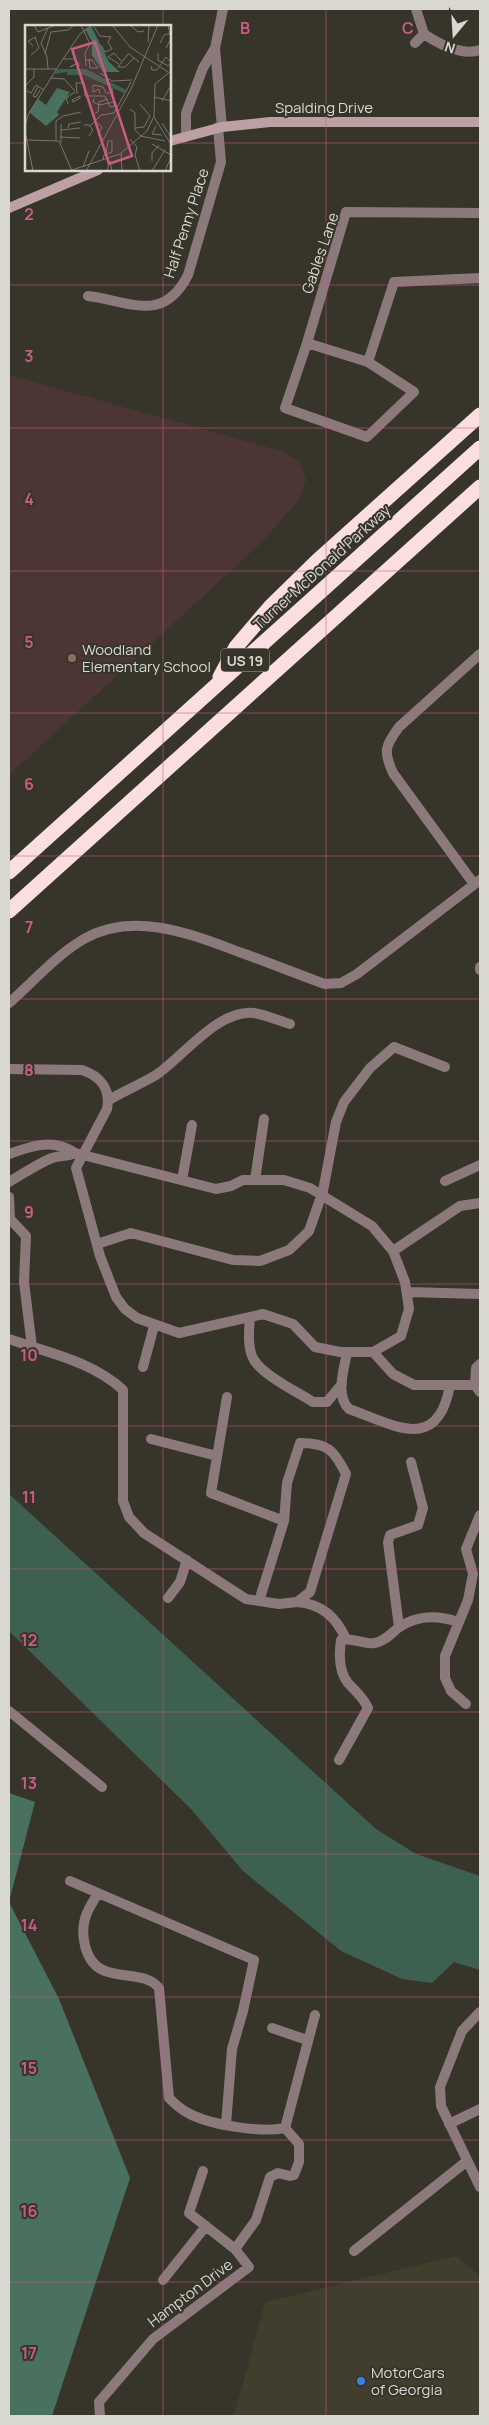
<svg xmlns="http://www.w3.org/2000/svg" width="489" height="2425" viewBox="0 0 489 2425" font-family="Manrope,sans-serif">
  <rect width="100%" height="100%" fill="#37352a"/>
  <path fill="#423e2d" d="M456,2256L480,2276V2416H234L265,2302Z"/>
  <path fill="#4b3635" d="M9,375L281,451L299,461L306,480L298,501L262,542L9,775Z"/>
  <path fill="#3d6050" d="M9,1494L376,1829L416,1854L480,1876V1970L454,1962L432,1983L402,1979L341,1951L243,1871L191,1809L9,1631Z"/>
  <path fill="#4a705f" d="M9,1793L35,1802L9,1902L59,1999L130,2178L52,2416H9Z"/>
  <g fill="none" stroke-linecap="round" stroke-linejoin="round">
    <path stroke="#8c797c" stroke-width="10" d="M416,9L424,34C439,44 462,56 480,50
      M415,43L424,34
      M215,48L222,127
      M186,135V113L203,68L215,48L223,9
      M480,213L346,212L307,343L285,408L367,437L414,392L368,362L394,282L480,278
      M88,296C130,301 163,324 188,275L221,162L218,127
      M307,343L368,362
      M474,884L393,773C383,751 385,746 399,727L480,654
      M480,967V970
      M9,1003C33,982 56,955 84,939C135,910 193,935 242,953C270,963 297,974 325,984L341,983L357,974L480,880
      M9,1069L82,1070C100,1076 111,1089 107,1109L76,1168L100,1256L116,1297L125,1309L137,1318L179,1333L263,1314L293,1324L315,1347L340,1352H373L393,1374L414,1385H475L480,1392
      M109,1100C124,1091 141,1084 156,1075C183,1057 218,1009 254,1013C266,1015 279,1021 290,1024
      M9,1154C31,1146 53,1138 75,1153L216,1189L231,1186L243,1180H284L310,1188L372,1226L393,1251L405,1282L409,1309L401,1336L373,1352
      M182,1180L192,1125
      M255,1180L264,1119
      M445,1181L480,1165
      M9,1182C23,1174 37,1164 52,1158C60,1155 67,1157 75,1153
      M9,1197L10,1219L26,1236L24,1282L32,1347
      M97,1244L131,1233L233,1260L260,1261L289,1250L309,1231L323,1191L336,1122L344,1102L370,1068L394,1047L445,1067
      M393,1251L460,1206L480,1203
      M407,1292L480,1294
      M250,1317C249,1330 247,1349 254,1360C264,1376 296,1391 313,1402H327L342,1384
      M9,1339C48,1353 92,1361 123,1390V1501L129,1517L144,1533L246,1599L279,1604L297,1602L310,1592L346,1474C334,1450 328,1443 300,1443L287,1483L284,1521L211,1493L227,1397
      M347,1352C344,1370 335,1395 349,1409C394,1425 438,1454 450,1385
      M143,1367L154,1326
      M475,1385L476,1368L480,1364
      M151,1439L217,1456
      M168,1598L180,1582L187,1560
      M259,1601L284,1521
      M297,1602C322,1604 336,1617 346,1639
      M399,1627L388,1542L390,1535L418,1525L423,1508L411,1462
      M466,1704L451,1691L445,1678V1656L468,1600L473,1574L466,1549L480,1515
      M9,1711L102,1787
      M339,1760L368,1708C363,1697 356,1692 348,1683C339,1672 339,1654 341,1640C353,1637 364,1645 375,1643C385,1641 391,1634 398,1628C416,1615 438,1615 458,1622
      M70,1881L254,1960L243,2011L232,2049L226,2124
      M98,1893C94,1900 90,1906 87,1913C79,1932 84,1963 105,1971C123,1978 147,1973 159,1988L169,2098C175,2104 180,2109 188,2113C210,2125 261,2133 285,2128
      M480,2012L462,2031L440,2087L441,2106L480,2187
      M272,2028L307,2040
      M449,2124L480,2109
      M203,2171L189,2213L235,2249
      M354,2251L467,2161
      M163,2280L206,2226
      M100,2416L99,2402L153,2339L249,2267L235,2249L256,2220L270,2177L278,2173L290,2176L294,2175L299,2162V2144L285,2128L315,2015"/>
    <path stroke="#bda0a4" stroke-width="10" d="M170,141L222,127L270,122H480
      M9,208L98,170"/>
    <path stroke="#fadee1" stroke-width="15" d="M220,677L236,647L271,606L317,561L480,415
      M9,872L480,448
      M9,911L480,487"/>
  </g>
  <path fill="none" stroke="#ca5b84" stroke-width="1" stroke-opacity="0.55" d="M163,9V26M326,9V2416M9,143H26M170,143H480M163,170V2416M9,285H480M9,428H480M9,571H480M9,713H480M9,856H480M9,999H480M9,1141H480M9,1284H480M9,1426H480M9,1569H480M9,1712H480M9,1854H480M9,1997H480M9,2140H480M9,2282H480"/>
  <circle fill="#8d6e63" stroke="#37352a" stroke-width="2" cx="72" cy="658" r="5"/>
  <circle fill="#3f7fe0" stroke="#37352a" stroke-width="2" cx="361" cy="2381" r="5"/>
  <g text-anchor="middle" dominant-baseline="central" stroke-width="4" stroke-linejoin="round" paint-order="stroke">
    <rect fill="#37352a" stroke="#a8a69e" stroke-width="1" x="221" y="648.5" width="48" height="23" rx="4"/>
    <g font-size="14" font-weight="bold" fill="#d8d7d0">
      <text x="245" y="660">US 19</text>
    </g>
    <g font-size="15" fill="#d8d7d0" stroke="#37352a">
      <text x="324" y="107">Spalding Drive</text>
      <text transform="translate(186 223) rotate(-72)">Half Penny Place</text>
      <text transform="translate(320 253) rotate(-71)">Gables Lane</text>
      <text transform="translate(322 567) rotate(-42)">Turner McDonald Parkway</text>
      <text transform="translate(190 2293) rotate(-37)">Hampton Drive</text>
    </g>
    <g font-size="15" fill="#d8d7d0" stroke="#37352a" text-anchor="start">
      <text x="82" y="649">Woodland<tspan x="82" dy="17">Elementary School</tspan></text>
      <text x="371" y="2372">MotorCars<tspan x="371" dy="17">of Georgia</tspan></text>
    </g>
  </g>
  <g transform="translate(25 25)">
    <rect width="146" height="146" fill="#37352a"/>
    <path d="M32,44H61L101,65L99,68L59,50H41L43,48L41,47L30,49Z" fill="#3d6050"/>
    <path d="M66,1L84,37L95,47H78L67,30V17L60,4ZM32,63L45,67L32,87L34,90L21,101L4,87L13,74L21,80Z" fill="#4a705f"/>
    <path fill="none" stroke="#77766c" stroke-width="1" d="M9,0L13,7L23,3M56,0L65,19L60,28L61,41M87,0L105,22L143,47M105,0L113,7L119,6M69,2L75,11L86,12L83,17L87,24L80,27L76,20M123,17L124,0M135,18L139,10L147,8M8,21L3,16L11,12M141,23L146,14L143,0M133,28V35L143,41L147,38M20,29L26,7L43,5L49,0M6,30L14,23L10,12M109,33L100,42H93L103,29H104L114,37M39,34H50L54,39L53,45M64,34L65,43H73M61,35H67L73,43M51,39L45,42L53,38M94,39L83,32L89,28L96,36M126,41L127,45H132L141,32L147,38M0,44H31M23,44L22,32L16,18L23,3L31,0M75,48L87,56L107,55M26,53L39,54L50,66M59,58L60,71H80L85,82L90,81M0,61L9,52V44M13,62L8,71L11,72L15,65M2,66L6,68L11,60L19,65M52,69L51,58H57M75,69L74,64L68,67V60L78,62L81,68H88L87,63M55,71V73L48,77L47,75ZM129,72L147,76M69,73L68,77L74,80L89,77M137,76L147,59M43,79L41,73L50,67M115,79L125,91M105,84L110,88V105L116,111M70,88L73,87L74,77L83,74M129,92L147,121M71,97L77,102L73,110M137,98L147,114M36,99V118M59,100H64L68,105L64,111M0,101L3,90L34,40L55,9L67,0M65,101L76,90L89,88L106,57M131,101L127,109L137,110M43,103L44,99L56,97M110,103L119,102L125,91M36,105L55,103M0,106L8,146M116,111L140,116M35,112L55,113M105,114L112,122L110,130L115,146M1,115L34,116L47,146M31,115V96L38,91L56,87M127,119L146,130M96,128L97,146M78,135L79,130L87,127V116H83L81,129M127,136V128L134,120M58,142L64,126M44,146L95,129L122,106L129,91L130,59L147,45M61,146L106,64L133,0M82,146L85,136L87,146M127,146L140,125M140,146L147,130"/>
    <path fill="#ca5b84" fill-opacity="0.15" stroke="#ca5b84" stroke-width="2.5" d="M70,17L107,131L84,139L47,24Z"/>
    <rect width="146" height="146" fill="none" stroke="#d8d7d0" stroke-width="2.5"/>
  </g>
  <g font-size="16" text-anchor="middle" font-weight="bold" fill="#ca5b84" stroke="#37352a" stroke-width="4" stroke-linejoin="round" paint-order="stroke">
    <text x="245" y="34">B</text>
    <text x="408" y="34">C</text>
    <text x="29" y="220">2</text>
    <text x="29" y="362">3</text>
    <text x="29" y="505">4</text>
    <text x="29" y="648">5</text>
    <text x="29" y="790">6</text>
    <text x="29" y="933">7</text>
    <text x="29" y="1076">8</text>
    <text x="29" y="1218">9</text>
    <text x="29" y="1361">10</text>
    <text x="29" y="1503">11</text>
    <text x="29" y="1646">12</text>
    <text x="29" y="1789">13</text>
    <text x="29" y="1931">14</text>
    <text x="29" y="2074">15</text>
    <text x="29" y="2217">16</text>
    <text x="29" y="2359">17</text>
  </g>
  <rect width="489" height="2425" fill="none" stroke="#d8d7d0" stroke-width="20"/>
  <g transform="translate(454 35) rotate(198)" stroke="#37352a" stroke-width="4" paint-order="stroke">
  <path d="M0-4L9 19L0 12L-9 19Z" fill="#d8d7d0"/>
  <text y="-8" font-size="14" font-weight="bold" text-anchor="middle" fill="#d8d7d0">N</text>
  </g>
</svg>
